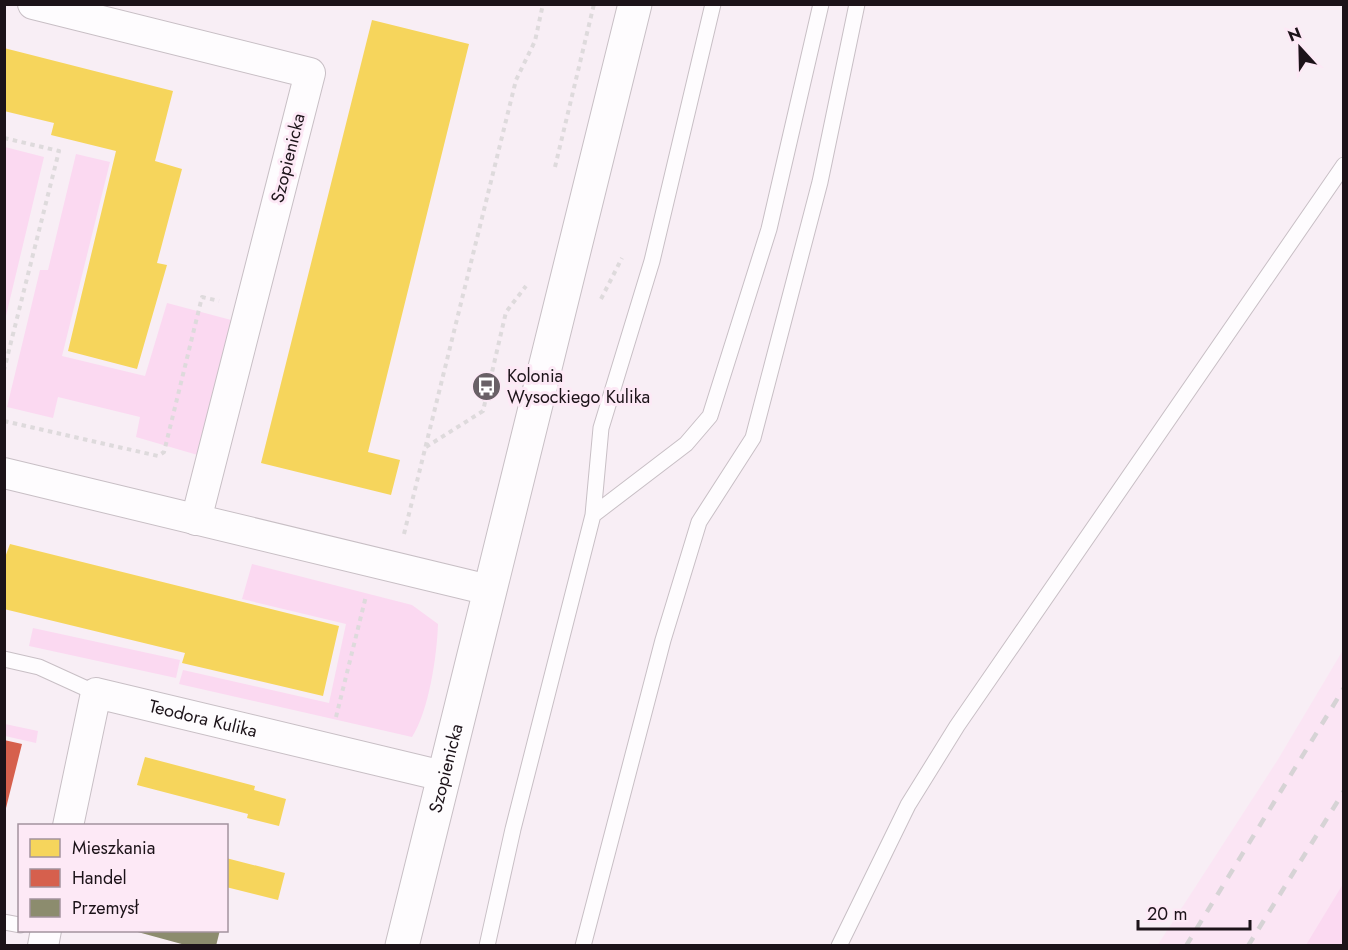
<svg xmlns="http://www.w3.org/2000/svg" width="1348" height="950" viewBox="0 0 1348 950" font-family="Jost,sans-serif">
  <rect width="100%" height="100%" fill="#f8eef5"/>
  <path fill="#fbe5f4" d="M1343,650V945L1157,946L1277,761Z"/>
  <path fill="#fbd9f1" d="M5,147L44,157L5,320L4,147Z
    M76,154L110,162L62,356L145,376L167,303L235,321L201,456L136,437L140,417L58,397L53,418L7,407L40,270H48Z
    M252,564L412,605L438,624C437,655 429,711 412,737L179,684L183,670L329,703L346,624L242,599Z
    M33,628L180,660L176,678L29,646Z
    M5,724L38,731L36,743L5,736Z
    M1343,884V945H1306Z"/>
  <path fill="#f6d55c" d="M372,20L469,44L368,452L400,460L391,495L261,463Z
    M4,48L173,91L155,161L182,169L157,263L167,265L137,369L68,351L116,151L51,135L54,123L4,111Z
    M10,544L339,626L323,696L182,663L185,653L4,609V560Z
    M145,757L255,786L254,790L286,799L279,826L247,818L248,814L137,785Z
    M226,858L285,873L278,900L226,887Z"/>
  <path fill="#d6604d" d="M4,740L22,744L5,812H4Z"/>
  <path fill="#8c8c6e" d="M220,930L216,946H189L134,931Z"/>
  <g fill="none" stroke-linecap="round" stroke-linejoin="round">
    <defs>
      <path id="service" d="M593,515L601,428L652,261L713,4
        M4,659L39,667L96,693
        M4,922L20,925
        M487,946L513,829L593,515L686,444L710,416L769,229L821,4
        M583,946L663,640L699,522L753,438L820,182L857,4
        M839,946L908,805L957,726L1344,165"/>
      <g id="minor">
        <path d="M33,4L310,73L196,520"/>
        <path d="M4,473L489,590"/>
        <path id="s1" d="M68,826L96,693L443,776"/>
        <path d="M43,946L46,930"/>
      </g>
      <g id="tertiary">
        <path id="s2" d="M402,946L635,4"/>
      </g>
    </defs>
    <use href="#service" stroke="#c8bfc5" stroke-width="17"/>
    <use href="#minor" stroke="#c8bfc5" stroke-width="32"/>
    <use href="#tertiary" stroke="#c8bfc5" stroke-width="35"/>
    <path stroke="#dedadc" stroke-width="4" stroke-dasharray="4.5 4.5" stroke-linecap="butt" d="M4,138L59,151L4,370
      M555,167L594,4
      M601,299L622,258
      M4,421L158,456L164,452L202,297L219,301
      M426,447L483,411L506,312L526,286
      M404,534L516,80L535,41L543,4
      M336,717L366,596"/>
    <use href="#service" stroke="#fefcfe" stroke-width="15"/>
    <use href="#minor" stroke="#fefcfe" stroke-width="30"/>
    <use href="#tertiary" stroke="#fefcfe" stroke-width="33"/>
    <path stroke="#d6d3d5" stroke-width="4.5" stroke-dasharray="10 10" stroke-linecap="butt" d="M1186,946L1344,688
      M1248,946L1344,791"/>
  </g>
  <defs>
    <symbol id="bus-disc" viewBox="-11 -11 22 22"><circle r="9.5" fill="#696066" stroke="#fde9f6"/><path d="M-5-6H5V4H4V6H2V4H-2V6H-4V4H-5ZM-3.5-4V0h7V-4ZM-3.5 1.2v1.5H-2V1.2ZM2 1.2v1.5H3.5V1.2Z" fill="#fff"/></symbol>
  </defs>
  <g fill-rule="evenodd">
    <use href="#bus-disc" x="470" y="370" width="33" height="33"/>
  </g>
  <g text-anchor="middle" dominant-baseline="central" stroke-width="6" stroke-linejoin="round" paint-order="stroke">
    <g font-size="18" fill="#1c1319" stroke="#fde9f6">
      <text transform="translate(288 158) rotate(-76)">Szopienicka</text>
      <text stroke="none"><textPath href="#s1" startOffset="246">Teodora Kulika</textPath></text>
      <text stroke="none"><textPath href="#s2" startOffset="183">Szopienicka</textPath></text>
    </g>
    <g font-size="18" fill="#1c1319" stroke="#fde9f6" text-anchor="start">
      <text x="507" y="376">Kolonia<tspan x="507" dy="21">Wysockiego Kulika</tspan></text>
    </g>
  </g>
  <rect width="1348" height="950" fill="none" stroke="#1c1319" stroke-width="12"/>
  <rect x="18" y="824" width="210" height="108" fill="#fde9f6" stroke="#a3939e" stroke-width="1.5"/>
  <rect x="30" y="839" width="30" height="18" fill="#f6d55c" stroke="#a3939e" stroke-width="1.5"/>
  <text x="72" y="854" font-size="18" fill="#1c1319">Mieszkania</text>
  <rect x="30" y="869" width="30" height="18" fill="#d6604d" stroke="#a3939e" stroke-width="1.5"/>
  <text x="72" y="884" font-size="18" fill="#1c1319">Handel</text>
  <rect x="30" y="899" width="30" height="18" fill="#8c8c6e" stroke="#a3939e" stroke-width="1.5"/>
  <text x="72" y="914" font-size="18" fill="#1c1319">Przemysł</text>
  <g transform="translate(1300 48) rotate(338)" stroke="#fde9f6" stroke-width="4.5" paint-order="stroke">
  <path d="M0-4.5L10 22L0 15L-10 22Z" fill="#1c1319"/>
  <text y="-9" font-size="16" font-weight="bold" text-anchor="middle" fill="#1c1319">N</text>
  </g>
  <path d="M1138 920v9h112v-9" fill="none" stroke="#1c1319" stroke-width="3"/>
  <text x="1147" y="920" font-size="18" fill="#1c1319" stroke="#fde9f6" stroke-width="4.5" paint-order="stroke">20 m</text>
</svg>
